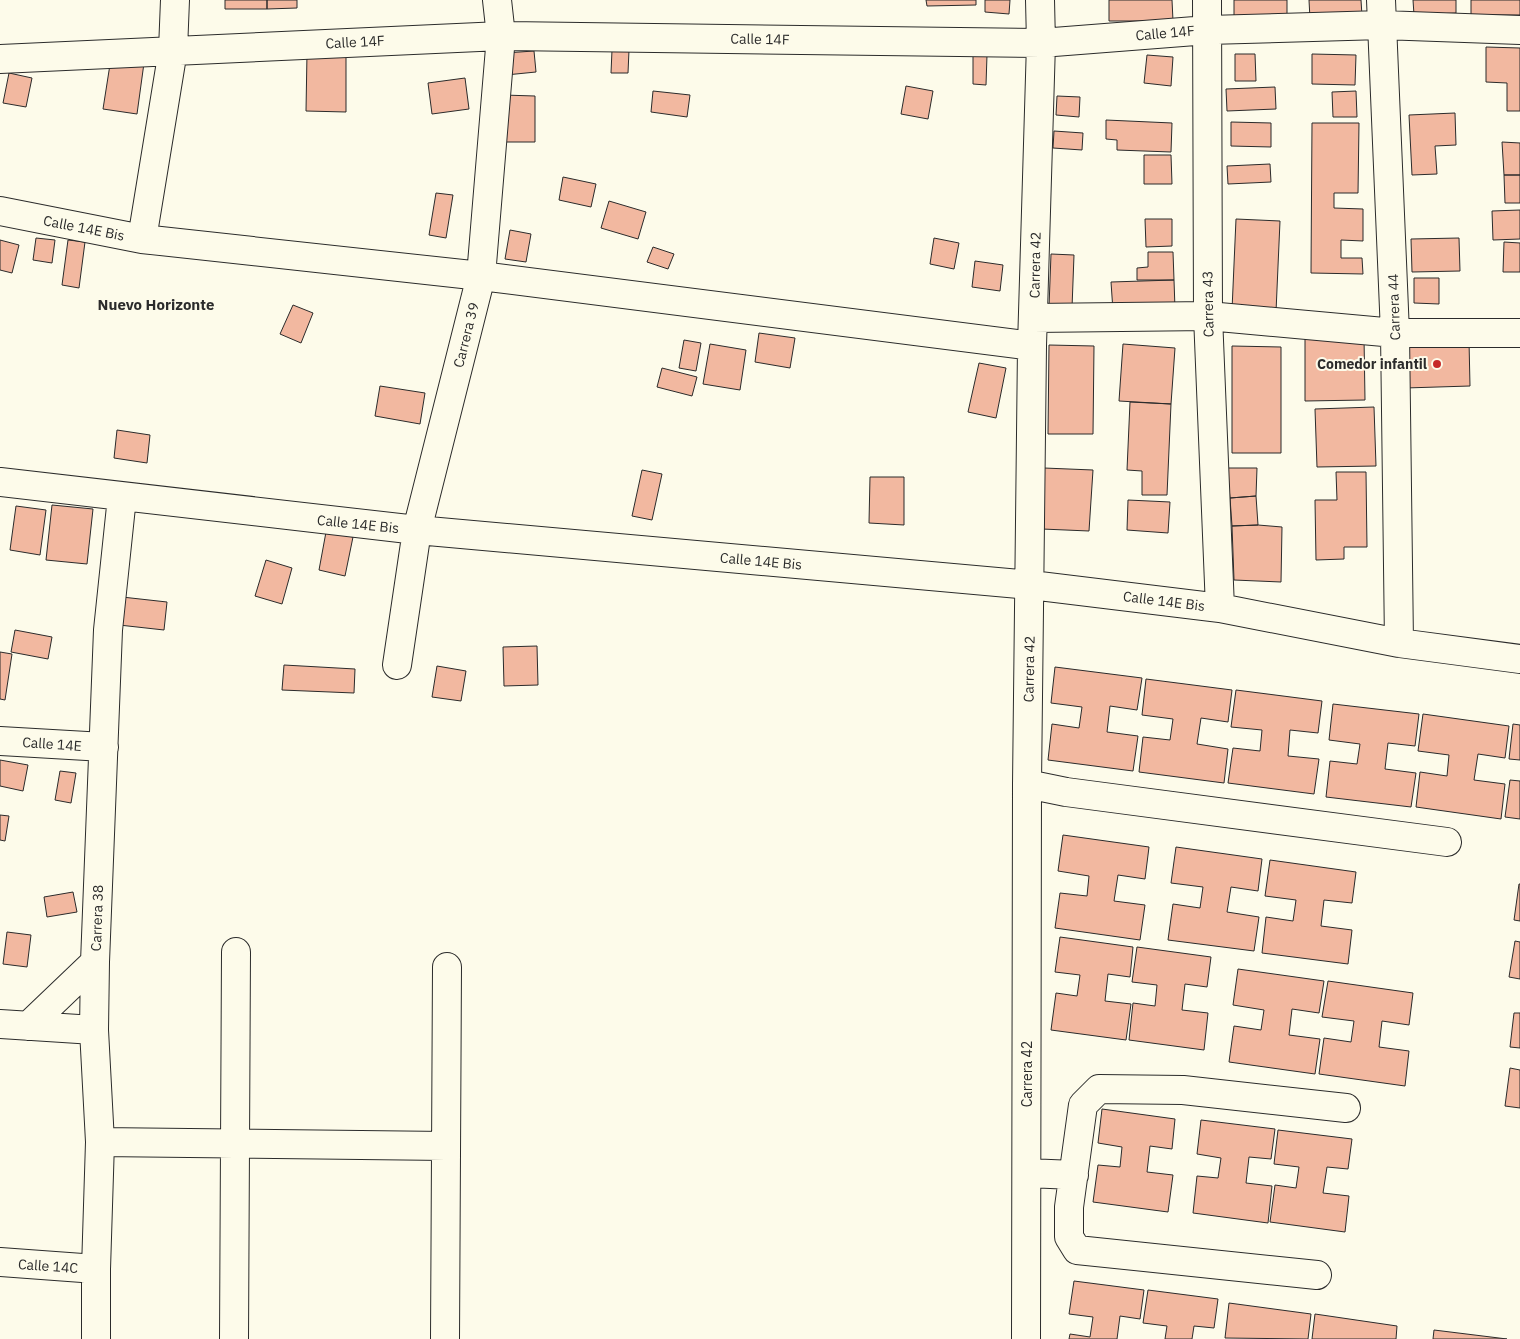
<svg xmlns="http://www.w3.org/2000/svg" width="1520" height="1339" viewBox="0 0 1520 1339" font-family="'IBM Plex Sans',sans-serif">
  <rect width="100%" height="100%" fill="#fdfbea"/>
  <path fill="#f2b8a0" stroke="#2b2b2b" d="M225,0H267V9H225Z
    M267,0H297V8L267,9Z
    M926,0H976V5L927,6Z
    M985,0H1010L1009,14L985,12Z
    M1109,0H1172L1173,21H1109Z
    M1234,0H1287V20H1234Z
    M1309,0H1361L1362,16L1310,19Z
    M1413,0H1456V13L1414,15Z
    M1471,0H1520V15H1471Z
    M1486,47L1520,48V111H1507V83L1486,82Z
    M612,50H629L628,73H611Z
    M534,51L536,72L506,75L505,53Z
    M307,53L346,54V112L306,111Z
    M1235,54H1255L1256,81H1235Z
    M1312,54L1356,55L1355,85L1312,84Z
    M973,55H987L986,85L973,84Z
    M1147,55L1173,57L1171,86L1144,83Z
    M111,58L144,63L137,114L103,109Z
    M9,73L32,78L26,107L3,103Z
    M465,78L469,109L432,114L428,83Z
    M906,86L933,91L928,119L901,114Z
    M1275,87L1276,109L1227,111L1226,89Z
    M653,91L690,95L687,117L651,112Z
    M1356,91L1357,117H1333L1332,92Z
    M503,95L535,96V142H503Z
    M1057,96L1080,97L1079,117L1056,115Z
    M1455,113L1456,145L1435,146L1437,174L1412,175L1409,115Z
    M1106,120L1172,123L1171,152L1117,150V140L1106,139Z
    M1231,122L1271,123V147L1231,146Z
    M1312,123H1359L1358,193H1334V208L1363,209V241L1341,240V258H1362L1363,274L1311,273Z
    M1054,131L1083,133L1082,150L1053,148Z
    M1502,142L1520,143V175H1504Z
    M1144,155H1171L1172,184H1144Z
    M1270,164L1271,182L1228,184L1227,166Z
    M1504,175H1520V203H1505Z
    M563,177L596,184L591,207L559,200Z
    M436,193L453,195L446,238L429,235Z
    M609,201L646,212L638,239L601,228Z
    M1520,210V239L1493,240L1492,211Z
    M1145,219H1172V246L1146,247Z
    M1236,219L1280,221L1276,312L1232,310Z
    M510,230L531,234L526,262L505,259Z
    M36,238L55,240L52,263L33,260Z
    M934,238L959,243L954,269L930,264Z
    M1459,238L1460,271L1412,272L1411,239Z
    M0,240L19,245L12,273L0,270Z
    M68,240L85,242L79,288L62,285Z
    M1504,242L1520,243V272H1503Z
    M653,247L674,254L668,269L647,262Z
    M1148,252H1173L1174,280H1137V268L1148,267Z
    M1051,254L1074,255L1072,308L1049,307Z
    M975,261L1003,265L1000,291L972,287Z
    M1414,278H1439V304L1414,303Z
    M1174,280L1175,309L1113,311L1111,282Z
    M293,305L313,313L301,343L280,334Z
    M759,333L795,338L790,368L755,362Z
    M1305,337H1364L1365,400L1305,401Z
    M684,340L701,343L696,371L679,368Z
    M1469,341L1470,386L1405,388L1404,342Z
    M710,344L746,350L740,390L703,384Z
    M1123,344L1175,348L1171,404L1119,401Z
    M1049,345L1094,346L1093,434H1048Z
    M1232,346L1281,347V453H1232Z
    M979,363L1006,368L996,418L968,412Z
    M662,368L697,377L692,396L657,387Z
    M380,386L425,393L420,424L375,416Z
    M1130,402L1171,404L1167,495H1142V471L1127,470Z
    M1374,407L1376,466L1317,467L1315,409Z
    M117,430L150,435L147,463L114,458Z
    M1044,468L1093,470L1089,531L1042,529Z
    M1227,468H1257L1256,496L1230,498Z
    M642,470L662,474L652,520L632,516Z
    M1336,472H1366L1367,547H1344V559L1316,560L1315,500H1337Z
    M870,477H904V525L869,523Z
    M1256,496L1258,525L1232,526L1230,498Z
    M1128,500L1170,502L1168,533L1127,530Z
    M52,505L93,509L87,564L46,560Z
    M16,506L46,510L40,555L10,550Z
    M1258,525L1282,527L1281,582L1234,580L1232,526Z
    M326,532L353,537L345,576L319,570Z
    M266,560L292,568L282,604L255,596Z
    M122,597L167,602L164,630L119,625Z
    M15,630L52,637L48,659L11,652Z
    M537,646L538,685L504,686L503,647Z
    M0,652L12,654L5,700L0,699Z
    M284,665L355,669L354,693L282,690Z
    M437,666L466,671L461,701L432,697Z
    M1055,667L1142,678L1137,710L1110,706L1107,732L1138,736L1133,771L1048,760L1052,724L1079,728L1082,707L1051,703Z
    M1146,679L1232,690L1228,722L1201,718L1197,744L1228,749L1224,783L1139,772L1143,737L1170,740L1173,719L1142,715Z
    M1236,690L1322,701L1318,733L1290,730L1288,756L1319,759L1314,794L1228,783L1233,748L1260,751L1262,730L1231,727Z
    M1333,704L1419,714L1415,746L1388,743L1385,769L1416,773L1411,807L1326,797L1330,761L1357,764L1360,744L1329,740Z
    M1423,714L1509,726L1505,758L1478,754L1474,780L1505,784L1501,819L1416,807L1420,772L1447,776L1449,755L1418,751Z
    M1513,724L1520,725V760L1509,759Z
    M0,760L28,765L23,791L0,786Z
    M60,771L76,773L71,803L55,800Z
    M1510,780L1520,781V819L1505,817Z
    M0,815L9,816L5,841L0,840Z
    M1063,835L1149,847L1145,879L1118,875L1114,901L1145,905L1140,940L1055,928L1060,893L1087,896L1089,876L1058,871Z
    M1176,847L1262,859L1258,891L1231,887L1227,912L1259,917L1254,951L1168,940L1173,904L1200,908L1203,887L1171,883Z
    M1270,860L1356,872L1352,903L1324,900L1321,926L1352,930L1348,964L1262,953L1266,917L1293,921L1296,900L1265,896Z
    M1519,884H1520V921L1514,920Z
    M73,892L77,912L47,917L44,897Z
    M7,932L31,935L27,967L3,964Z
    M1060,937L1133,947L1130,977L1108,974L1105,1001L1131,1004L1126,1040L1051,1030L1056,993L1077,996L1080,975L1055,972Z
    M1515,941L1520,942V979L1509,977Z
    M1137,947L1211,957L1207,987L1185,984L1182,1010L1208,1013L1204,1050L1129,1040L1133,1003L1155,1006L1157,985L1132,982Z
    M1238,969L1324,981L1319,1013L1292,1009L1289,1035L1320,1039L1315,1074L1229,1062L1234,1026L1261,1030L1264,1010L1233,1005Z
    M1328,981L1413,993L1409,1025L1382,1021L1379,1047L1409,1051L1405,1086L1319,1074L1324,1038L1351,1042L1354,1021L1322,1017Z
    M1514,1013H1520V1048L1510,1047Z
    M1510,1068L1520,1070V1108L1505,1106Z
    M1102,1109L1175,1119L1172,1149L1150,1146L1147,1172L1173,1175L1168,1212L1093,1202L1098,1165L1120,1167L1122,1147L1098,1143Z
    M1201,1120L1275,1129L1271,1159L1249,1157L1246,1183L1272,1186L1268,1223L1193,1213L1197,1176L1218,1178L1221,1158L1197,1154Z
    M1278,1130L1352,1139L1348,1169L1327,1167L1323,1193L1349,1196L1345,1232L1270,1222L1275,1185L1296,1188L1299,1167L1274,1164Z
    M1074,1281L1144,1290L1140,1319L1120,1316L1117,1339H1069L1070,1334L1090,1337L1093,1317L1069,1314Z
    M1148,1290L1218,1299L1214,1328L1194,1326L1192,1339H1165L1167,1326L1143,1323Z
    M1229,1303L1311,1314L1308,1339L1225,1338Z
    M1315,1314L1397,1326L1396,1339H1312Z
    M1434,1330L1507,1339H1433Z"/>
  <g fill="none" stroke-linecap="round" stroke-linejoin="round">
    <defs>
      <path id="minor" d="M1207,0L1208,316L1220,608
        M1381,0L1395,333L1399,643
        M0,59L501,36L1041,43L1208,30L1382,25L1520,30
        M0,211L142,239L481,276L1032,346
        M142,239L173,50L175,0
        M1034,318L1208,316L1395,333H1520
        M0,482L417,530L1031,585L1220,608L1399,643L1520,659
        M397,665L417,530L481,276L501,36L497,0
        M0,741L104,747
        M1027,784L1066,792L1447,842
        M0,1024L94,1030
        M28,1026L95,962
        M100,1142L446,1146
        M1027,1173L1074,1175
        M0,1262L96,1269
        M1317,1275L1077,1250L1069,1237V1207L1083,1105L1099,1089L1183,1090L1346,1108
        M96,1339V1269L100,1142L94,1030L95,962L108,630L122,497
        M234,1339L236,952
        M445,1339L447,967
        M1026,1339L1027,784L1032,346L1041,43L1040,0"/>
    </defs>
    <use href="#minor" stroke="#2b2b2b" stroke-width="30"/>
    <use href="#minor" stroke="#fdfbea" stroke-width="28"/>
  </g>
  <circle fill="#c62828" stroke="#fdfbea" stroke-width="2" cx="1437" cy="364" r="5"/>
  <g text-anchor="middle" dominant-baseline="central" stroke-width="4" stroke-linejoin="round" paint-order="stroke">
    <g font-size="14" fill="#2b2b2b" stroke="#fdfbea">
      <text transform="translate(1165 33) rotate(-5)">Calle 14F</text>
      <text transform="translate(760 39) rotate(1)">Calle 14F</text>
      <text transform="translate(355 42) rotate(-3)">Calle 14F</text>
      <text transform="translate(84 228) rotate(11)">Calle 14E Bis</text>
      <text transform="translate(1035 265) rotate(-89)">Carrera 42</text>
      <text transform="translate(1208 304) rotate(-91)">Carrera 43</text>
      <text transform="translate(1394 307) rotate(-92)">Carrera 44</text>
      <text transform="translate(466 335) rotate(-76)">Carrera 39</text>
      <text transform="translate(358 524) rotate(6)">Calle 14E Bis</text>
      <text transform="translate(761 561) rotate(5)">Calle 14E Bis</text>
      <text transform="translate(1164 601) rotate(7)">Calle 14E Bis</text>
      <text transform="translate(1029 669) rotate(-89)">Carrera 42</text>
      <text transform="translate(52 744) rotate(4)">Calle 14E</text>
      <text transform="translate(97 918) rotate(-88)">Carrera 38</text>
      <text transform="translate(1027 1074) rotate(-90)">Carrera 42</text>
      <text transform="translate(48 1266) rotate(4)">Calle 14C</text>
    </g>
    <g font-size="14" font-weight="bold" fill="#2b2b2b" stroke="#fdfbea" text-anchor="end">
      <text x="1427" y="364">Comedor infantil</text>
    </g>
    <g font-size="15" font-weight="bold" fill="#2b2b2b" stroke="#fdfbea">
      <text x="156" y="304">Nuevo Horizonte</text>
    </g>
  </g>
</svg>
